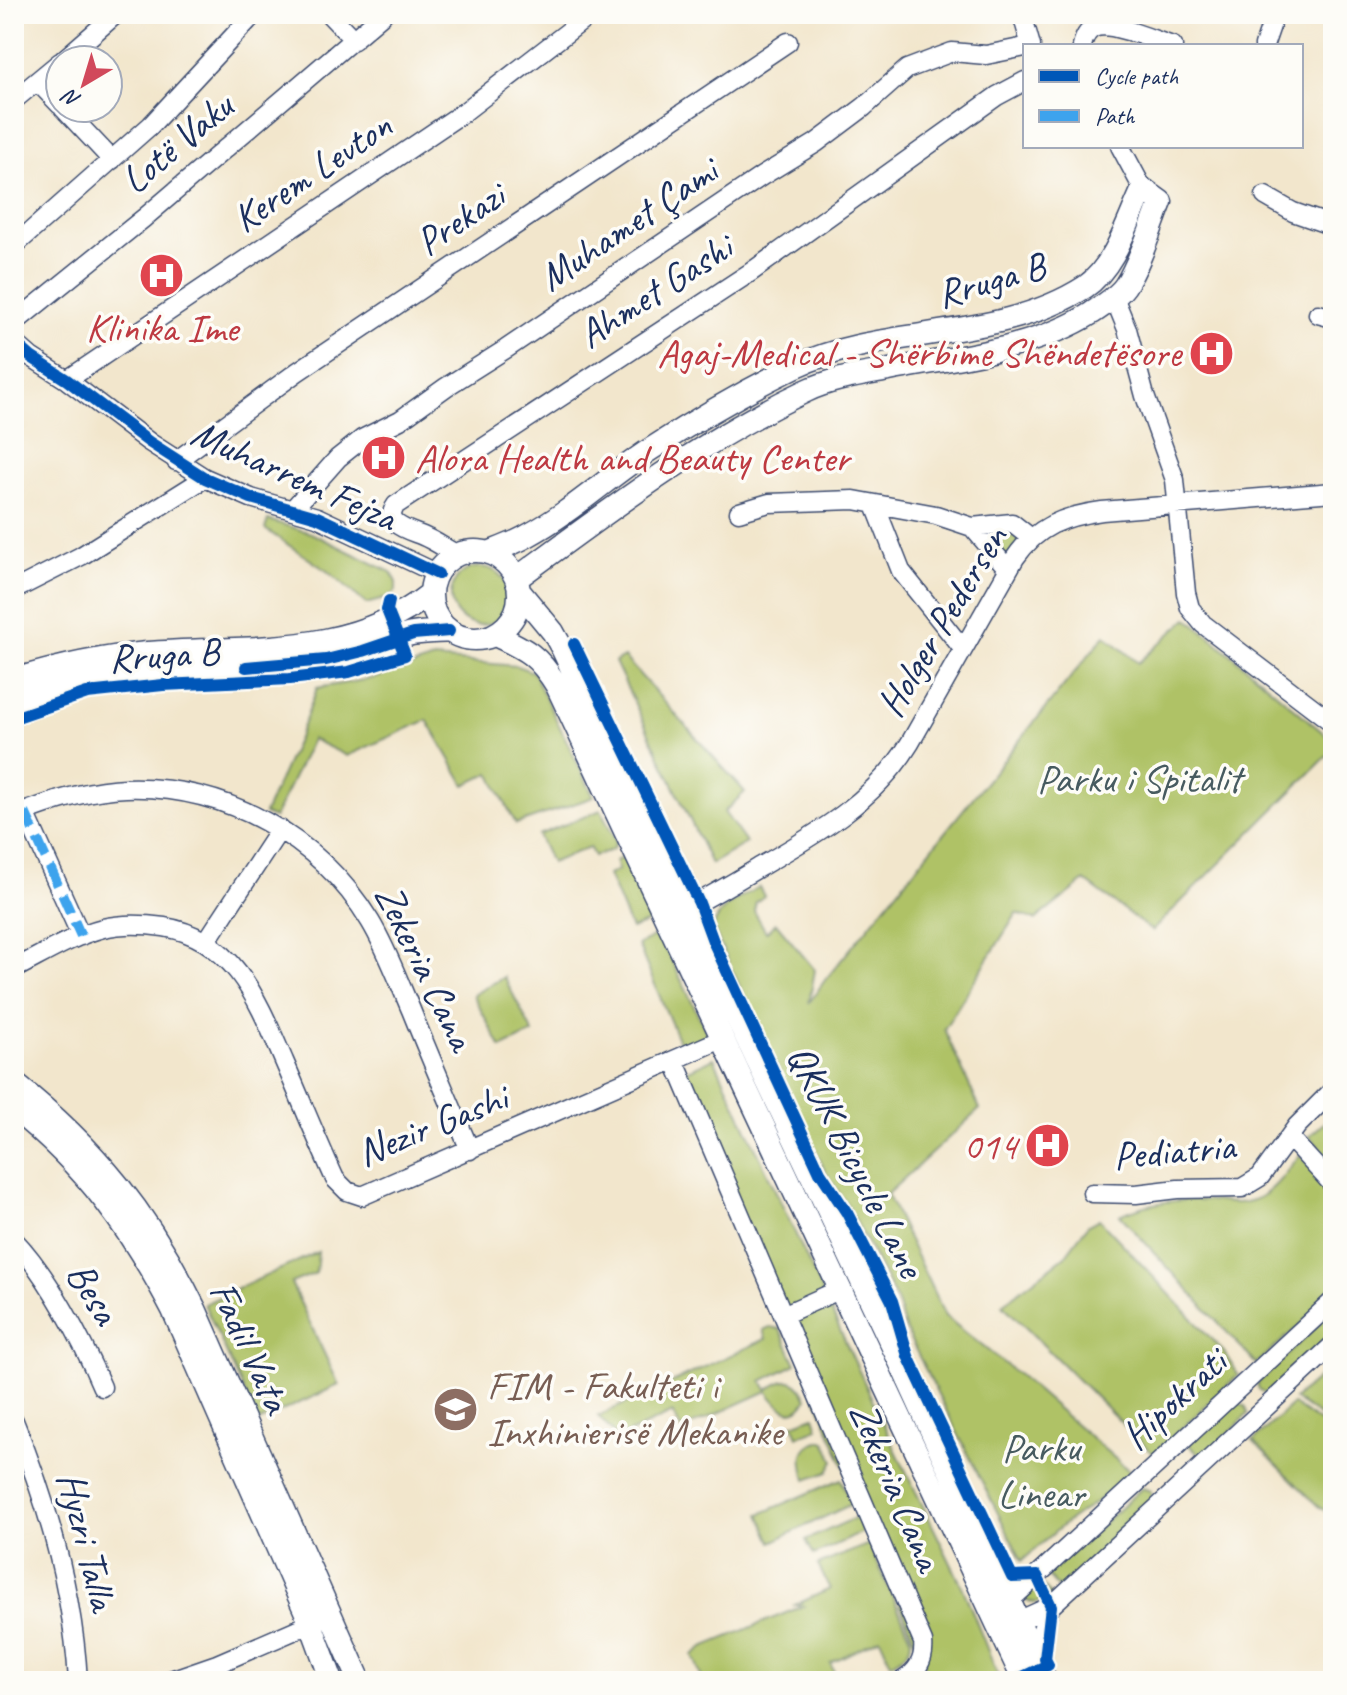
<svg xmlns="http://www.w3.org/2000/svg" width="1347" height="1695" viewBox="0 0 1347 1695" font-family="Caveat,sans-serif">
  <rect width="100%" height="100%" fill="#fdfcf7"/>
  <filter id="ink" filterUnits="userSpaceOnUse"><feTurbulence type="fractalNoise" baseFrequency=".0125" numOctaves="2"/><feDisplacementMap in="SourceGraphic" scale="16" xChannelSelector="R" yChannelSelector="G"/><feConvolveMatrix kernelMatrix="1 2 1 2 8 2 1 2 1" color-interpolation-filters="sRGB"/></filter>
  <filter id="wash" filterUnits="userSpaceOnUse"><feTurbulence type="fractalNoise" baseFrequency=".006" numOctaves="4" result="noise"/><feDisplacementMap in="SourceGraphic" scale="32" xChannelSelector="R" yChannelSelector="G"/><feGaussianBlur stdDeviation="1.8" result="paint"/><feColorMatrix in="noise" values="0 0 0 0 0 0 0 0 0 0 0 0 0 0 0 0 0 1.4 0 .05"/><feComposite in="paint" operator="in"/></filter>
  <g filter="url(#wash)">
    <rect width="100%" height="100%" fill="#f2e6cc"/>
    <path fill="#afc266" stroke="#657862" stroke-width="2" d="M268,520L311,533L391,572L396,580V591L388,598L366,604L327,571L265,529Z
      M1006,530L1020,542L1008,559L991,542L996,531Z
      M451 596a29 29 0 1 1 58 0a29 29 0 1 1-58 0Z
      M1188,618L1333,741V750L1152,931L1085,881L1035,920L1017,913L944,1029L980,1109L887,1194L945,1316L1021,1377L1134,1475L1063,1525L1022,1561L905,1329L896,1299L851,1212L825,1171L713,929C719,905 739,899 759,887L764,896L756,902L754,911L766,932L776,923L815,970L809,1003L825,980L1105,635L1138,663Z
      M624,657L745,792L724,812L746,843L711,864L615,662Z
      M434,659L517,666L533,672L594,797L516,824L490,773L465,785L427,720L347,756L312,739L274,818L264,814L299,736L317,688L375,678Z
      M601,810L616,842L612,850L594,856L589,847L551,863L538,835Z
      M624,857L653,921L631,929L608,875L618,870L615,861Z
      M659,934L707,1033L698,1042L682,1049L638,945Z
      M504,977L533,1033L501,1048L473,995Z
      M714,1058L898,1455L962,1586L1000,1681H909L926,1668L684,1072Z
      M1333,1115V1162L1309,1136Z
      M1300,1155L1333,1193V1296L1256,1364L1120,1215C1147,1203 1176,1199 1206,1200C1223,1202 1240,1206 1256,1199C1275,1191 1287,1170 1300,1155Z
      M1099,1219L1224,1352L1238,1375L1154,1455L1002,1304L1064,1257L1088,1225Z
      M318,1252L316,1273L291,1283L339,1385L258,1422L204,1304Z
      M1333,1310V1339L1269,1396L1259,1389L1257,1384Z
      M770,1327L780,1329L796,1364L762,1381L767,1390C786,1376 798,1377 807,1399C793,1423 778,1406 767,1391L681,1430L673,1413L618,1438L598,1416L766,1339L763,1330Z
      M1333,1366V1425L1294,1399Z
      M1237,1402L1246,1407L1248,1414L1203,1459L1188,1444Z
      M1293,1404L1333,1432V1516L1318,1506L1253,1441Z
      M814,1416L818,1428L798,1436L793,1424Z
      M818,1441H825L834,1461L828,1472L806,1480C802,1462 797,1448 818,1441Z
      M841,1479L852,1504L772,1542L760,1514Z
      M1142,1488L1151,1491L1152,1507L1059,1589L1047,1575Z
      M857,1517L863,1532L814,1555L806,1540Z
      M869,1544L910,1635C914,1651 903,1655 891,1663L880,1638L830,1663L838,1681H703L693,1655L703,1647L803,1606L795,1605L830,1589L818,1565Z
      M1040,1582L1053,1598L1035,1603L1026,1601L1024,1597Z"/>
  </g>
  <g filter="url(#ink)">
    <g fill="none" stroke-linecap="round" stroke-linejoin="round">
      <defs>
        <path id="minor" d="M329,14L354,40
          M1022,14L1031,46
          M1082,46C1084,37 1088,29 1097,27C1113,22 1156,41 1173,46
          M1264,46L1275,14
          M63,60L116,14
          M37,81L60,105
          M14,100L60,62
          M63,108L112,160
          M1120,146L1143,189
          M1265,196L1293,212L1333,226
          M14,246L151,125L254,14
          M1114,297L1127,329L1145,396L1175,480L1186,593L1190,608L1203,624L1333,723
          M1318,314L1333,318
          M14,323L144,218L383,14
          M14,342L31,357L67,380L149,442L205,478L251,498L317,517L438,574
          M67,380L464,112L591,14
          M176,461L297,372L788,42
          M875,505L901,571L963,649
          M293,509L338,458L362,439L400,420L446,387L506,349L762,176L816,143L864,107L907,69L952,52L986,55L1025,47
          M739,512L769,503L854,500L936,515L972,527
          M458,555C446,549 435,541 423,536C409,530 382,525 396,505L751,272L997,96L1025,81
          M1008,569L972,527L1012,523L1031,538
          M14,590L81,556L205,478
          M25,812L81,936
          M14,816C49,802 88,789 126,788C225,785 319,837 370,921C387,949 398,980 411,1010C430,1057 450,1104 470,1150
          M676,914C705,900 731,884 758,868C815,835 875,801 910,743L1015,558C1037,526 1064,516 1102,511L1333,492
          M206,942L280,829
          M14,969C42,955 72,936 103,928C123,923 143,924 164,927C235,938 259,1003 284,1061C301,1100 317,1140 335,1179L347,1191L362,1196L722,1039
          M675,1062L923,1642C925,1660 917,1672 902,1681
          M1289,1137L1333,1185
          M1092,1193L1136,1194L1178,1189L1242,1188L1260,1177L1297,1126L1333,1090
          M14,1240C48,1275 83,1342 102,1387
          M783,1315L841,1289
          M14,1421C48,1504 73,1591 78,1681
          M1001,1609L1333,1301
          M1007,1626L1051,1606L1333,1345
          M1039,1662L1038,1640L1051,1606
          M168,1681L217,1664L321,1619"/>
        <path id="major" d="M431 595a44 44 0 1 1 88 0a44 44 0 1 1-88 0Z
          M488,553C501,548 515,543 527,536C572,512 609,476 651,449C697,419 745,391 794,367C886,324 998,343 1085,287C1115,267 1128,220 1143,189L1161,202C1151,227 1140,263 1125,286C1117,297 1104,305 1092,313C1033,350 956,357 889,370C861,375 831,379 806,391C702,440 608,511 516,579
          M519,591L553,632L563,650L899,1360L1046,1681
          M495,635C526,649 539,656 557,686L1024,1681
          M14,680C57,667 102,657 147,653C245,645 348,659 431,593
          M14,703C57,688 100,676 146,672C205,667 265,669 324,660C355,655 382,640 412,634C424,632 437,632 449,631
          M14,1083C96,1148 149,1215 195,1309L360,1681
          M14,1109C86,1166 131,1229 173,1310L311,1624L332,1681"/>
      </defs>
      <use href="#minor" stroke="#3b4a6e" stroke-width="21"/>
      <use href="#major" stroke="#3b4a6e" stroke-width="25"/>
      <use href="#minor" stroke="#fff" stroke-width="18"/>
      <use href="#major" stroke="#fff" stroke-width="22"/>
      <path stroke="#3da3ed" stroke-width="10" stroke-dasharray="20 10" stroke-linecap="butt" d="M25,812L81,936"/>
      <defs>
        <path id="cycleway" d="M14,342L31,357L67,380L149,442L205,478L251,498L317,517L438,574
          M574,644L699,903L713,941L820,1172L847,1213L892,1301L908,1356L1012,1577L1037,1576L1051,1606L1045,1659L1048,1665L1023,1677
          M246,667L326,660L363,651L413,634L449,631
          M14,718L87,693L163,685L290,679L349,672L405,655L387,610L389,601"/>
      </defs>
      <use href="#cycleway" stroke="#fdfcf7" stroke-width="17"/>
      <use href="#cycleway" stroke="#0057b8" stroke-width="12"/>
    </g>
  </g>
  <defs>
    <symbol id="hospital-disc" viewBox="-11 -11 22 22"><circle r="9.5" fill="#e0444e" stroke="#fdfcf7"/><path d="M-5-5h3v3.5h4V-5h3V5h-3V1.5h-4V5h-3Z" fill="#fff"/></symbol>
    <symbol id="university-disc" viewBox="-11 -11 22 22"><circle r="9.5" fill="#8d6e63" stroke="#fdfcf7"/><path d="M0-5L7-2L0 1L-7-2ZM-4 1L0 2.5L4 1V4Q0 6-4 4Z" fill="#fff"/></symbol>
  </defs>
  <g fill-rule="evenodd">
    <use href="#hospital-disc" x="136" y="250" width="51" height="51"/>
    <use href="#hospital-disc" x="1186" y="328" width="51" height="51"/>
    <use href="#hospital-disc" x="358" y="432" width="51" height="51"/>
    <use href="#hospital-disc" x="1022" y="1120" width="51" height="51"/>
    <use href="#university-disc" x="430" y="1384" width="51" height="51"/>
  </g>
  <g text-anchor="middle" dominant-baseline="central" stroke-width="7" stroke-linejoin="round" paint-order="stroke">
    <g font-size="40" fill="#1b2f5e" stroke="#fdfcf7">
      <text transform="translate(177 143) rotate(-40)">Lotë Vaku</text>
      <text transform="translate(312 172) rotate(-34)">Kerem Levton</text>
      <text transform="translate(460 219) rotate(-34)">Prekazi</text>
      <text transform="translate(628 224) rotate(-34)">Muhamet Çami</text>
      <text transform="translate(991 280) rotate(-16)">Rruga B</text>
      <text transform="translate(655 291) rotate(-33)">Ahmet Gashi</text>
      <text transform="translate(294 475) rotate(24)">Muharrem Fejza</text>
      <text transform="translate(942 621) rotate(-59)">Holger Pedersen</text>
      <text transform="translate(164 655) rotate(-4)">Rruga B</text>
      <text transform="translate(425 967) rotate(64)">Zekeria Cana</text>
      <text transform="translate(432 1125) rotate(-22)">Nezir Gashi</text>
      <text transform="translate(1174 1151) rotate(-5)">Pediatria</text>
      <text transform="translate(856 1161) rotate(63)">QKUK Bicycle Lane</text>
      <text transform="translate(93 1293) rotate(59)">Besa</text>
      <text transform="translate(250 1347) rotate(65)">Fadil Vata</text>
      <text transform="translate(1174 1399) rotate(-43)">Hipokrati</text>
      <text transform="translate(896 1486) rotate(67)">Zekeria Cana</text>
      <text transform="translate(87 1541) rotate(76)">Hyzri Talla</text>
    </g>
    <g font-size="40" fill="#be3a42" stroke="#fdfcf7" text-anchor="end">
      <text x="162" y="328" text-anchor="middle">Klinika Ime</text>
      <text x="1181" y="353">Agaj-Medical - Shërbime Shëndetësore</text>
      <text x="415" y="458" text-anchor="start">Alora Health and Beauty Center</text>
      <text x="1017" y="1146">014</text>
    </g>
    <g font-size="40" fill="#475b60" stroke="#fdfcf7">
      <text x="1139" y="779">Parku i Spitalit</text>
      <text x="1041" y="1448">Parku<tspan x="1041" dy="46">Linear</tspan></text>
    </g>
    <g font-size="40" fill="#785e54" stroke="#fdfcf7" text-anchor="start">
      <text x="487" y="1386">FIM - Fakulteti i<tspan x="487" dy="46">Inxhinierisë Mekanike</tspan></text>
    </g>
  </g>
  <rect width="1347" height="1695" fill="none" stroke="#fdfcf7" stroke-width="48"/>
  <rect x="1023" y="44" width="280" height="104" fill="#fdfcf7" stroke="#a3aaba" stroke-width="2"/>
  <rect x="1039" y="70" width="40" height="12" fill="#0057b8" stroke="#a3aaba" stroke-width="2"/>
  <text x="1095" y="84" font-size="24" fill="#1b2f5e">Cycle path</text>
  <rect x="1039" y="110" width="40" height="12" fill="#3da3ed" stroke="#a3aaba" stroke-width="2"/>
  <text x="1095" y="124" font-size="24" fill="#1b2f5e">Path</text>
  <g transform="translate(84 84) rotate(218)"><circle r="38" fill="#fdfcf7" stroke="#a3aaba" stroke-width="2"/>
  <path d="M0-6L14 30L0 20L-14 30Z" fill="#d1495b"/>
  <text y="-12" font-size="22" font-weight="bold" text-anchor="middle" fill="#1b2f5e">N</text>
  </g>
</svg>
